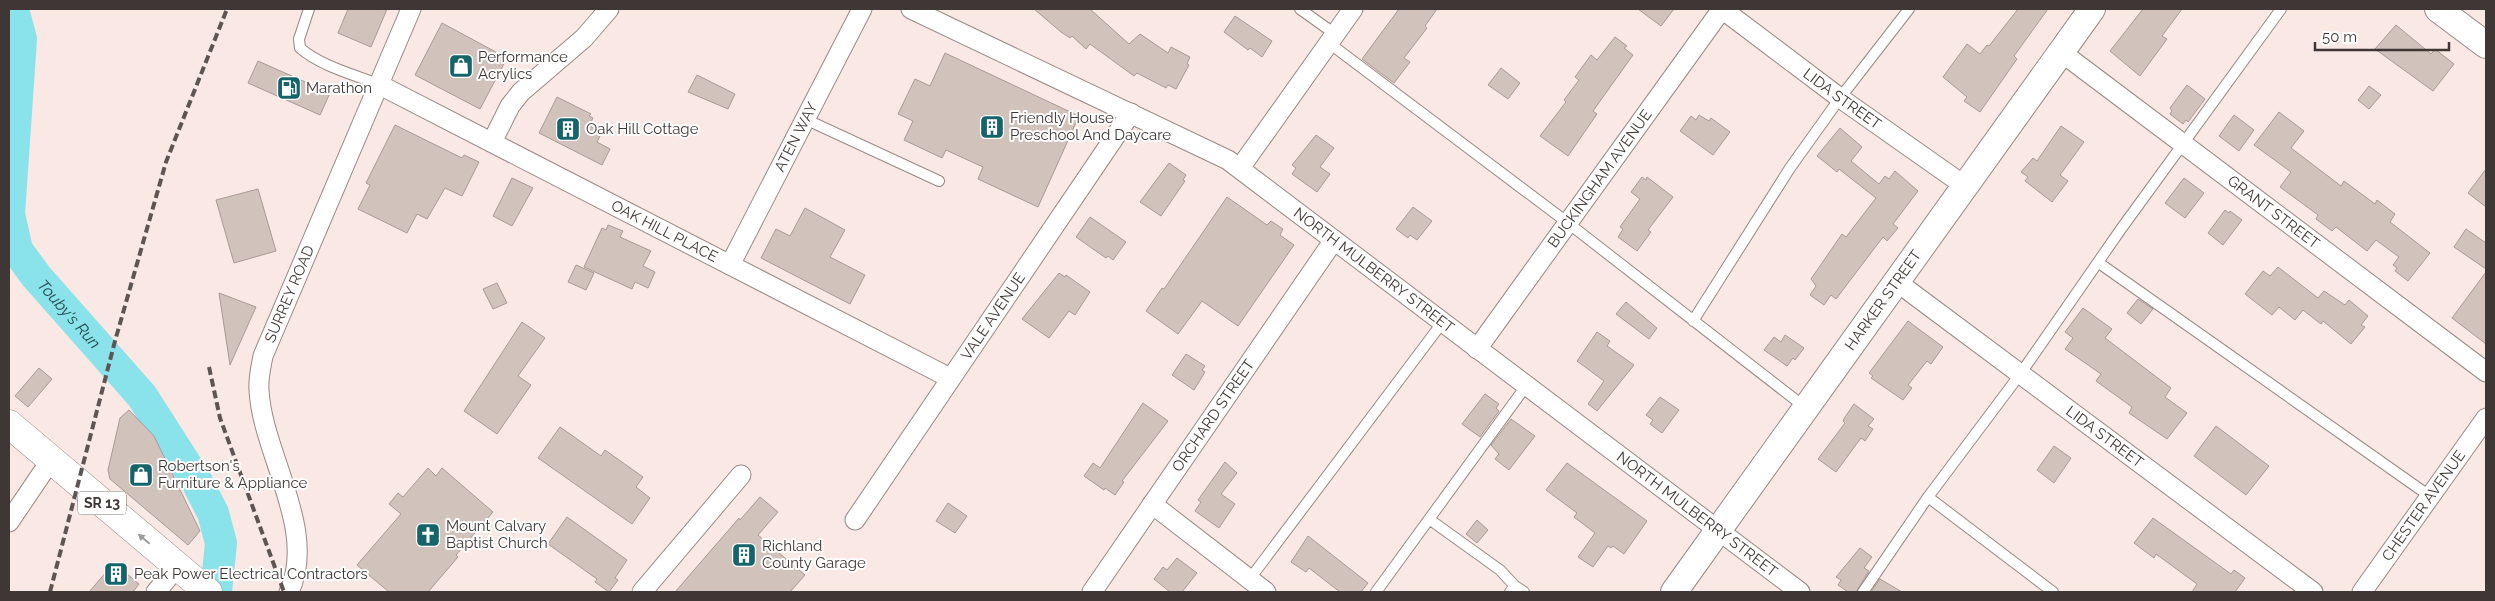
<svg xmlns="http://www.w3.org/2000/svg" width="2495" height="601" viewBox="0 0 2495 601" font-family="Raleway,sans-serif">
  <rect width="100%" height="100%" fill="#f9e8e3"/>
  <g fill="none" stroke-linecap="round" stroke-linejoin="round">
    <path stroke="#8ae2ea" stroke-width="32" id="s1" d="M13,9L21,39L9,214L17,250L36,276L142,396L197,482L213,513L221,543L216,592"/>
  </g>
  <path fill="#d2c2bc" stroke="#a99994" d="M348,9H387L371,47L338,33Z
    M1034,9H1090L1129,44L1140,34L1168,53L1171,47L1190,57L1187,64L1189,65L1176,89L1168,85L1166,88L1137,73L1134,76L1090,44L1086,49L1072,36L1070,38L1061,32Z
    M1399,9H1437L1425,26L1427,28L1404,58L1410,62L1394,83L1362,59Z
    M1638,9H1674L1661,26Z
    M2018,9H2048L2014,56L2017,59L1980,112L1964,101L1967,97L1943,77L1967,44L1980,54L1987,45L1989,46Z
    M2143,9H2182L2162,36L2167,39L2140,76L2110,51Z
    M1235,16L1272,41L1262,57L1250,48L1248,50L1224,32Z
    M442,23L507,58L480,109L415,75Z
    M2396,25L2431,54L2435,49L2454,64L2433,91L2375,49Z
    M1615,37L1627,46L1624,48L1633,55L1593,111L1597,114L1568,156L1540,136L1566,102L1564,100L1579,80L1575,77L1591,55L1597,60Z
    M945,53L1079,116L1038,207L978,179L983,167L946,150L942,158L904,140L913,121L898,114L915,79L930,86Z
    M258,61L330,93L320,115L248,83Z
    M1501,68L1520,83L1508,99L1488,85Z
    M697,75L735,94L728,109L688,92Z
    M2187,85L2205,99L2188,122L2186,120L2183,124L2170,114L2172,111L2170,108Z
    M2369,86L2381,95L2369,109L2358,100Z
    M557,97L591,114L589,116L593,118L589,126L602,132L597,142L610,149L602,165L539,133Z
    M2279,112L2304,131L2291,148L2341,186L2344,181L2375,204L2377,200L2395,214L2390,222L2430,253L2408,281L2395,271L2397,268L2393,265L2399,257L2376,240L2367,251L2336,227L2332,231L2316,219L2318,215L2280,187L2291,172L2254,145Z
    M1699,115L1709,121L1711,118L1730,132L1713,155L1680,131L1691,116L1696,120Z
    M2234,115L2254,130L2239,151L2219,136Z
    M395,125L462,158L464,155L479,162L462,196L445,188L427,219L417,214L407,233L358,209L370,185L366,183Z
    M2061,126L2084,142L2060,175L2068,181L2052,202L2025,181L2028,177L2021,172L2033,158L2037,161Z
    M1840,128L1862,147L1851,161L1879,184L1885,176L1889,179L1895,171L1918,191L1893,224L1898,228L1887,241L1883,237L1836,299L1831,295L1824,305L1810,295L1816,286L1811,279L1842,234L1846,237L1876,198L1839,169L1837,172L1817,156Z
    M1316,135L1334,148L1320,167L1330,174L1317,192L1292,174L1296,168L1292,165Z
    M1169,163L1186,175L1183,180L1185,181L1161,216L1140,202Z
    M2486,169V207L2468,193Z
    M1642,177L1646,180L1647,177L1673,197L1648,230L1651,232L1637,251L1618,237L1623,229L1620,227L1640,199L1631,192Z
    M512,178L533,188L512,226L493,216Z
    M2184,178L2204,193L2185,218L2165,203Z
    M258,189L276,251L234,263L216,200Z
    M1227,197L1267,225L1271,221L1283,229L1280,235L1294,245L1238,326L1202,301L1178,334L1146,311L1162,288L1164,289Z
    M1413,207L1432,221L1417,240L1410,235L1408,238L1396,229Z
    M805,208L845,230L830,257L865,275L850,304L761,258L776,229L790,236Z
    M2225,210L2229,213L2230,211L2242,220L2223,245L2208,233Z
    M1090,217L1126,242L1113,260L1108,256L1106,258L1076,237Z
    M608,225L623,231L620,237L651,251L643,266L655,272L648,288L635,282L632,289L584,267L602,228L606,230Z
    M2466,229L2486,243V269L2454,247Z
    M576,265L594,273L586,290L568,282Z
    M2278,267L2318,298L2324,291L2345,305L2349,300L2368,316L2361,325L2365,327L2351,344L2323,321L2321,324L2303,310L2295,320L2279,307L2272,315L2245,294L2263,271L2270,276Z
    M2486,272V344L2452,318Z
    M1059,273L1065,277L1066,275L1090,292L1075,315L1069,311L1049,338L1022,319Z
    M497,283L507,303L493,309L483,289Z
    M219,293L256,307L230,365Z
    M2138,299L2153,309L2141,324L2127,313Z
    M1626,302L1657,328L1649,339L1616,314Z
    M2083,308L2112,329L2105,338L2171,388L2165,397L2187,413L2167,439L2129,413L2132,407L2096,381L2101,374L2065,349L2073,338L2065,332Z
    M1908,321L1943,347L1931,364L1927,361L1908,385L1912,388L1903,400L1871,378L1873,376L1869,373Z
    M522,322L545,338L518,376L531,385L497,434L464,411Z
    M1597,332L1610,341L1607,346L1634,365L1597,411L1588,404L1604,381L1577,361Z
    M1785,335L1804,348L1795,360L1793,358L1787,366L1764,350L1774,337L1781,342Z
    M1186,354L1205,366L1202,370L1205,372L1194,390L1172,375Z
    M39,368L52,379L28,407L15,396Z
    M1485,394L1499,404L1496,408L1499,411L1480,437L1462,424Z
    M1660,397L1679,410L1662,433L1650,424L1653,420L1646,415Z
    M1143,403L1168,421L1122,481L1124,482L1115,495L1105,488L1104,490L1084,476L1093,463L1100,468Z
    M1854,404L1874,419L1868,426L1873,429L1865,441L1861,438L1836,472L1818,459L1845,423L1843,421L1845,417Z
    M129,410L154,436L200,531L188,545L110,479L108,470L120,418Z
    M1511,419L1535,436L1509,470L1495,459L1499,454L1491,445Z
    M2216,426L2269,466L2246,495L2194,456Z
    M560,427L601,456L605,450L643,477L636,487L650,498L632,524L538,458Z
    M2054,446L2071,458L2054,483L2037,470Z
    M1225,462L1237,473L1221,494L1235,504L1219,528L1195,511L1201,502L1198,500Z
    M1567,463L1647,521L1624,554L1613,546L1611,548L1608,546L1593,567L1578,557L1595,533L1574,517L1577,513L1546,490Z
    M428,468L436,476L442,468L493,512L456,555L458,557L428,592H389L357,565L401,514L389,504L398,493L403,497Z
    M760,497L778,512L758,535L805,575L790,592H675L739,518L740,520Z
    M948,503L967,516L955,533L936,521Z
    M567,517L627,560L615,578L618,580L609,592L595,582L597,579L548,544Z
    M2153,518L2231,574L2234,570L2245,578L2235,592H2192L2197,584L2156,554L2154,558L2134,543Z
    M1477,520L1488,530L1477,543L1466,534Z
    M1308,536L1368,583L1361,592H1340L1309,568L1306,572L1291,562Z
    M1860,548L1872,557L1864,568L1869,571L1856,592H1848L1838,585L1841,580L1836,577Z
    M1177,558L1197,573L1182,592H1170L1154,579L1163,567L1167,570Z
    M114,563L139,584L133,592H89Z
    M1880,579L1902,592H1871Z"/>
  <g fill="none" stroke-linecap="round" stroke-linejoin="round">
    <defs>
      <path id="lane" d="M309,9L299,39L300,48C321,66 352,74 378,84
        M1300,9L1335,34
        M1329,43L1568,223L1806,408
        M805,119L939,181
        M2099,263L2431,497
        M1693,321L1790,168L1840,98L1909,9
        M1928,497L2053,592
        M1429,519L1500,570L1515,586L1510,592
        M1249,580L1442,323
        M1515,586L1524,592
        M1376,592L1526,386
        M1863,592L1928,497L2021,373L2121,229L2281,9"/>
      <g id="street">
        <path id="s2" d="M911,9L1228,160L1800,592"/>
        <path id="s3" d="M1722,9L1840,98L1965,186"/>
        <path id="s4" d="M2061,52L2486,372"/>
        <path id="s5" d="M378,84L950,378"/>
        <path d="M492,142L510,106L521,92L584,38L609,9"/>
        <path d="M1240,168L1353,9"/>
        <path id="s6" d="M730,265L862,9"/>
        <path id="s7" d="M1897,282L2313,592"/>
        <path id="s8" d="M1477,349L1722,9"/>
        <path d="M1152,504L1266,592"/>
        <path id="s9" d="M855,520L1131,113"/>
        <path d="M9,522L51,460"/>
        <path d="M156,592L177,567"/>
        <path id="s10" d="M289,592C318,530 262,453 259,390C258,379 261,367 263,356L411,9"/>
        <path d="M642,592L741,475"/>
        <path id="s11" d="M1092,592L1334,240"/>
        <path id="s12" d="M2362,592L2486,418"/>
      </g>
      <g id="secondary">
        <path d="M2438,9L2486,45"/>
        <path id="s13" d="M1674,592L2092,9"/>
      </g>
      <path id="highway" d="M9,424L208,592"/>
    </defs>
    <use href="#lane" stroke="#988984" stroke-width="12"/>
    <use href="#street" stroke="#988984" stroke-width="21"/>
    <use href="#secondary" stroke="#988984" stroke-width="28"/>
    <use href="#highway" stroke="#988984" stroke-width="29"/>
    <use href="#lane" stroke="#fff" stroke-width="10"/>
    <use href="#street" stroke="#fff" stroke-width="19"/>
    <use href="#secondary" stroke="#fff" stroke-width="26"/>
    <use href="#highway" stroke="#fff" stroke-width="28"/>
    <path stroke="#5e5553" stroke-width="4" stroke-dasharray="8 4" stroke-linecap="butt" d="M209,367L220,418L284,592
      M50,592L115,341L166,162L227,9"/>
  </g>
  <defs><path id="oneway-solid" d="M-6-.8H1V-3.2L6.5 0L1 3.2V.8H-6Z" transform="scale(1.25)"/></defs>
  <use fill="#9e9b9a" href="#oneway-solid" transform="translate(144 539) rotate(-140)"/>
  <defs>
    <symbol id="shop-square" viewBox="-11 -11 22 22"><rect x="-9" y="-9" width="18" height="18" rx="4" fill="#156469" stroke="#fff"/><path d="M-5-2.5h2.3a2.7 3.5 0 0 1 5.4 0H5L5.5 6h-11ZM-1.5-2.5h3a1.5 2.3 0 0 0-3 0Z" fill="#fff"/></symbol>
    <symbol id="fuel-square" viewBox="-11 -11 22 22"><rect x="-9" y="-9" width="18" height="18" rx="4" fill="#156469" stroke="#fff"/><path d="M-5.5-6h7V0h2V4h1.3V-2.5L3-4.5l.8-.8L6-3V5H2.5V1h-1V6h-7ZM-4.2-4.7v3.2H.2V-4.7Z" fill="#fff"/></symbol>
    <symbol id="building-square" viewBox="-11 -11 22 22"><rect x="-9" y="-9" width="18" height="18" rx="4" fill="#156469" stroke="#fff"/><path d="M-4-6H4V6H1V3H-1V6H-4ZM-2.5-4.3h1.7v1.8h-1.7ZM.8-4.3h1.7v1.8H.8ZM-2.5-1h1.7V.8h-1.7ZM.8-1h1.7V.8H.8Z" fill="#fff"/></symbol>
    <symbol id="church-square" viewBox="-11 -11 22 22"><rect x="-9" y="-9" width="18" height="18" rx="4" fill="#156469" stroke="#fff"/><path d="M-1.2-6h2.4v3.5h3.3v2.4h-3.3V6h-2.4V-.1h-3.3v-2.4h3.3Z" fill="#fff"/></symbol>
  </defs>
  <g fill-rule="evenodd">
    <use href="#shop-square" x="447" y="52" width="28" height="28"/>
    <use href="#fuel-square" x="275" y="74" width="28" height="28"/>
    <use href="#building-square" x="978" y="113" width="28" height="28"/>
    <use href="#building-square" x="554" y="115" width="28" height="28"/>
    <use href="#shop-square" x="127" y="461" width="28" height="28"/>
    <use href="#church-square" x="414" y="521" width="28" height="28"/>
    <use href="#building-square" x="730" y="541" width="28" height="28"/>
    <use href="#building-square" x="102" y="560" width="28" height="28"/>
  </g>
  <g text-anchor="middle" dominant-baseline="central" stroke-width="4" stroke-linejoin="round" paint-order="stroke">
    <rect fill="#fff" stroke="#787372" stroke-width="1" x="78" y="491.5" width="48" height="23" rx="4"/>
    <g font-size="14" font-weight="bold" fill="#3e3735">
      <text x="102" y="503">SR 13</text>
    </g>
    <g font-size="15" fill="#3e3735" stroke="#fff" text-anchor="start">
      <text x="478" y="57">Performance<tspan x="478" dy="17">Acrylics</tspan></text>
      <text x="306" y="88">Marathon</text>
      <text x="1010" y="118">Friendly House<tspan x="1010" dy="17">Preschool And Daycare</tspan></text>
      <text x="586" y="129">Oak Hill Cottage</text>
      <text x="158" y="466">Robertson's<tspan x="158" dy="17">Furniture &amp; Appliance</tspan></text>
      <text x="446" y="526">Mount Calvary<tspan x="446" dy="17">Baptist Church</tspan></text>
      <text x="762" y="546">Richland<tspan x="762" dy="17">County Garage</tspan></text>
      <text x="134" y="574">Peak Power Electrical Contractors</text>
    </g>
    <g font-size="15" fill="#3e3735" stroke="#fff">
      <text stroke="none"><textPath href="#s3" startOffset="150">LIDA STREET</textPath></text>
      <text stroke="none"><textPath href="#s6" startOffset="144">ATEN WAY</textPath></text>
      <text stroke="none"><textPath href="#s8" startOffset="210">BUCKINGHAM AVENUE</textPath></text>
      <text stroke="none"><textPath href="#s4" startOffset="266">GRANT STREET</textPath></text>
      <text stroke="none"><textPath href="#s5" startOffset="322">OAK HILL PLACE</textPath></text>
      <text stroke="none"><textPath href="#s2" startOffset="534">NORTH MULBERRY STREET</textPath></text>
      <text stroke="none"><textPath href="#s10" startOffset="310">SURREY ROAD</textPath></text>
      <text stroke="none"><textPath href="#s13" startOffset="359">HARKER STREET</textPath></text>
      <text stroke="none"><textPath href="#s9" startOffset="246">VALE AVENUE</textPath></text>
      <text stroke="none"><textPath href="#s11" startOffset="214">ORCHARD STREET</textPath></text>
      <text stroke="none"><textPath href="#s7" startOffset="259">LIDA STREET</textPath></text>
      <text stroke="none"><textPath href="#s12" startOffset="106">CHESTER AVENUE</textPath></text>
      <text stroke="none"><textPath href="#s2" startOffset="939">NORTH MULBERRY STREET</textPath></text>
    </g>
    <g font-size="16" font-style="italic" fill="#20494c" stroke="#fff">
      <text stroke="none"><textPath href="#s1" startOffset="326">Touby's Run</textPath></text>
    </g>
  </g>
  <rect width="2495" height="601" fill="none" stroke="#3e3735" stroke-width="20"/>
  <path d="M2315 42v8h134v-8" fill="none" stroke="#3e3735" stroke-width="2.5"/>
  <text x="2322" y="42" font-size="15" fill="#3e3735" stroke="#ffffff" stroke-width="4" paint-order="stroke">50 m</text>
</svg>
